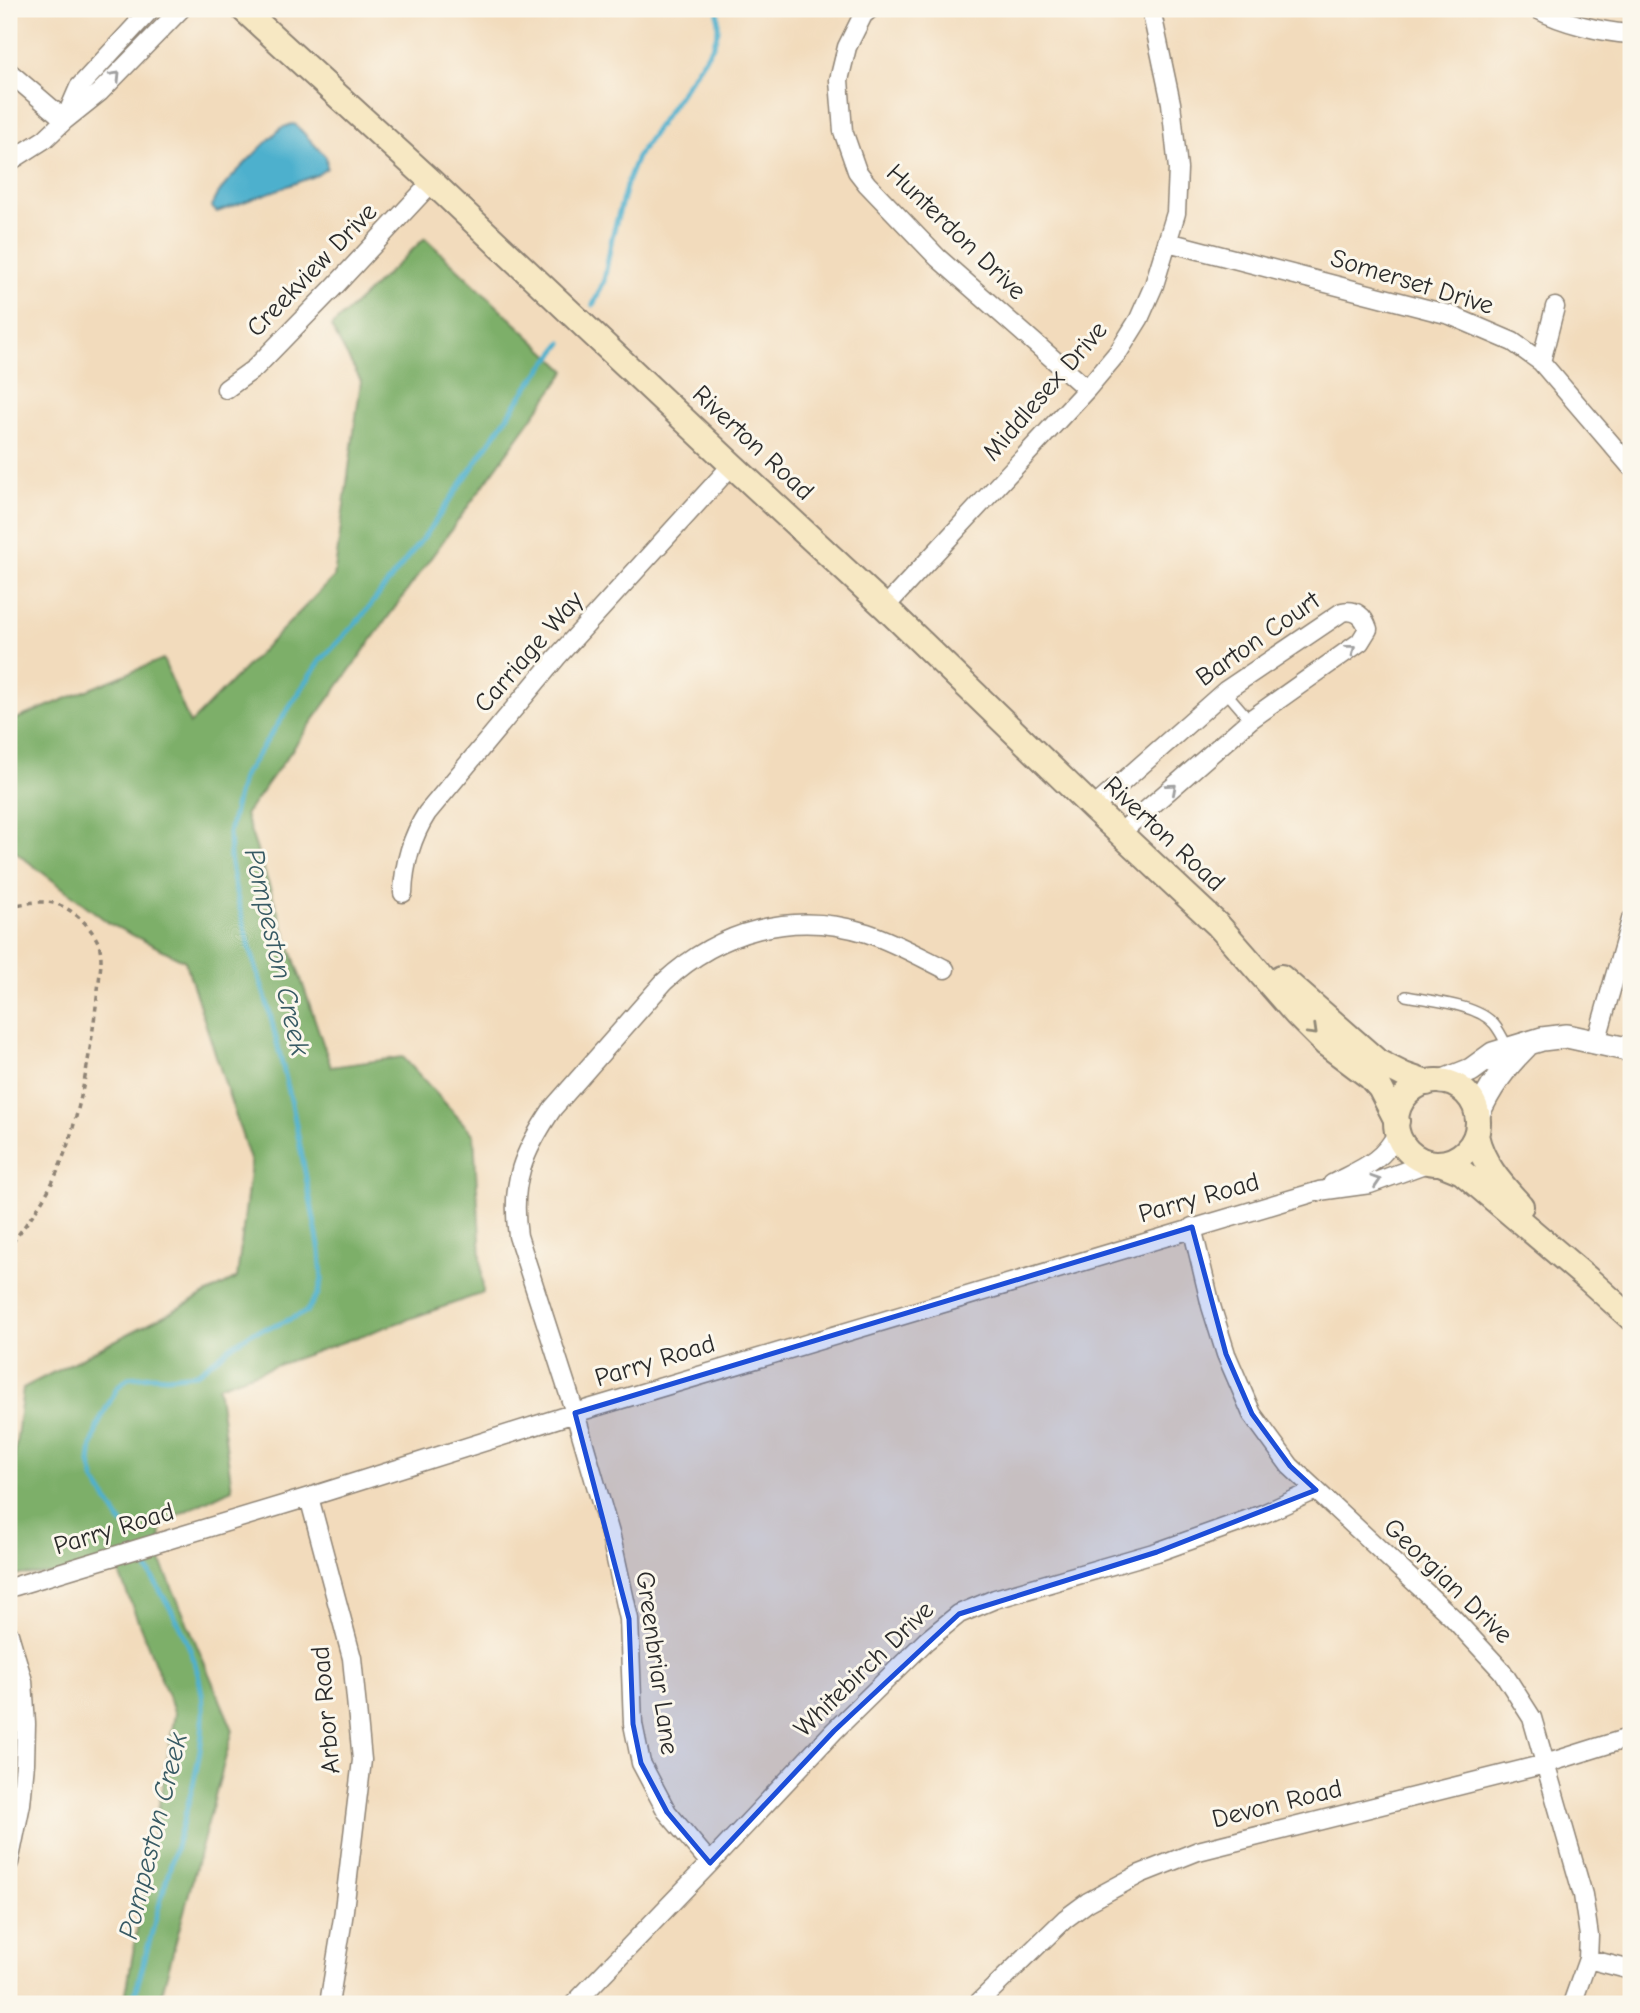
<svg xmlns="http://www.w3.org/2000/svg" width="1640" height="2013" viewBox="0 0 1640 2013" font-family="'Comic Neue',sans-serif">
  <rect width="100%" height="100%" fill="#fbf7ec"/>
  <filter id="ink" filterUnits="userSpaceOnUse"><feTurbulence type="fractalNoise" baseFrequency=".0143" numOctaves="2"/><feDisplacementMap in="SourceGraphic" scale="14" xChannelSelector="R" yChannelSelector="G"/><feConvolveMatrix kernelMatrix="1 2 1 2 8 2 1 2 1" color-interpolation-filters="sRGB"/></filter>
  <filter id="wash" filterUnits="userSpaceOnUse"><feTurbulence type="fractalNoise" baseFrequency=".00686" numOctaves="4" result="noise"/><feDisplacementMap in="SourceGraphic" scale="28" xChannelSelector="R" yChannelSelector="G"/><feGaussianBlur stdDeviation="1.57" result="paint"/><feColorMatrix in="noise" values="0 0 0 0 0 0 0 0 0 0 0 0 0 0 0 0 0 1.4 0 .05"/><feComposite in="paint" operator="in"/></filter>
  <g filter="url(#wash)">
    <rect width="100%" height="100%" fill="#f2dbbc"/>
    <path fill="#7daf69" stroke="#546d4a" stroke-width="2" d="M425,238L566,371L245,815L331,1067L403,1057L474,1135L483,1293L218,1386L232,1489L161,1523L160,1559L233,1730L159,2004H124L175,1714L119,1573L9,1575V1503L23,1388L237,1278L251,1163L185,961L110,924L9,847V722L163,659L190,724L334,577L361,381L331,327Z"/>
    <path fill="#4eb0cd" stroke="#3c6e7c" stroke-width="2" d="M292,124L296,125L326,157L327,168L317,175L217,212C213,208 211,209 213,203C216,189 268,141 281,128Z"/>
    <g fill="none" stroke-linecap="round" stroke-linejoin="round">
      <path stroke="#4eb0cd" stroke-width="5" d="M593,305L604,281L612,237L628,180L637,157L713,46L718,31V9
        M122,1524L95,1481L90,1463L92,1445L99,1422L117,1388L128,1378L152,1376L167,1377L196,1374L233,1345L253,1332L277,1325L306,1312L318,1294L322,1280L320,1251L292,1104L268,1006L248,942L235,888L230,858L229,832L242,778L320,661L359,620L430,529L529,385L562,343
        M132,2004C145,1960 156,1915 169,1871C183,1819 209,1748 202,1694C195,1645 169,1605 144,1564"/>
    </g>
  </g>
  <g filter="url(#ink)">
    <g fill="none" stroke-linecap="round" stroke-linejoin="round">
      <defs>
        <path id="service" d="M1225,691L1250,720
          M1406,996C1431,1001 1477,1004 1494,1024C1500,1031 1504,1040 1508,1048"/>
        <path id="minor" d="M870,9L863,15L847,47L839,80L843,131L857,171L867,184L938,258L1087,389
          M1537,9C1563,23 1601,32 1631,34
          M9,72L65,120
          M66,117L79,87L151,9
          M9,162L45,139L65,120L100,92L181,9
          M1168,242L1450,315L1513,342L1541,362L1631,467
          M1541,362L1555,307
          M226,389L255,368L334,287L432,182
          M885,607L1087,389L1119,351L1139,319L1154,285L1176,213L1178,169L1171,103L1151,9
          M1093,808L1225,691L1342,612C1356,609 1364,616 1368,629L1360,642L1250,720L1120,833
          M403,893C404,864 411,838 427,813L557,657L732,465
          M1596,1042L1631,920
          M1332,1184C1360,1169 1382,1163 1398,1132
          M1192,1227L1211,1306L1226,1354L1252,1414L1290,1466L1453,1618L1502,1671L1532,1718L1583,1895L1589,1936L1588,1959L1572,2004
          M309,1497L352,1658L362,1760L343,1918L329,2004
          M9,1588L309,1497L575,1413L1319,1191L1370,1184L1430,1162
          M9,1634L23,1681L26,1724L25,1763L21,1804L9,1863
          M710,1863L667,1812L641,1763L633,1724L629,1619L611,1537L575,1413L518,1236C510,1183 523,1152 553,1108L664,982C720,930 793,910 867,933C894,942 919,956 945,969
          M1588,1959L1631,1970
          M574,2004L710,1863L834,1731L926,1641L959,1614L995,1599L1157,1552L1263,1514L1316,1490
          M977,2004L1065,1919L1088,1902L1140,1874L1198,1851L1545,1764L1631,1737"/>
        <path id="tertiary" d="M1441,1082L1471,1070L1493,1054L1542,1039L1567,1036L1631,1050
          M1477,1116C1490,1087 1504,1068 1526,1046"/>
        <path id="secondary" d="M243,9L432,182L732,465L885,607L1093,808L1218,925L1296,1014L1326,1044L1370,1077L1380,1088L1397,1121
          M1281,977L1378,1062L1404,1075L1427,1083
          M1396 1122a41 41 0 1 1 82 0a41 41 0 1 1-82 0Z
          M1476,1135C1482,1164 1502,1185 1521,1206
          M1440,1163L1462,1172L1588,1279L1631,1318"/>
      </defs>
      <use href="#service" stroke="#8e8374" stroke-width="12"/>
      <use href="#minor" stroke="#8e8374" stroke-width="21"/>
      <use href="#tertiary" stroke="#8e8374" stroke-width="26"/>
      <use href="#secondary" stroke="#8e8374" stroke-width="28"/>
      <path stroke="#8e8374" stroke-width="3.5" stroke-dasharray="5 5" stroke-linecap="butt" d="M9,906C23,904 39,900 53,903C71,907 90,925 98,942C101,949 101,956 101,964C93,1034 83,1122 51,1185C40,1207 23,1227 9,1248"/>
      <use href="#service" stroke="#fff" stroke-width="9"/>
      <use href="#minor" stroke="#fff" stroke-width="18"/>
      <use href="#tertiary" stroke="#fff" stroke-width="23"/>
      <use href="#secondary" stroke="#f7e8c3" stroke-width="24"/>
    </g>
    <defs><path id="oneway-chevron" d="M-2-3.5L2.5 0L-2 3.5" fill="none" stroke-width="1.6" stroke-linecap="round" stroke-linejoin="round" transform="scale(1.75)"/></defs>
    <g stroke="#a0a0a0">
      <use href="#oneway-chevron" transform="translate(116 76) rotate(-46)"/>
      <use href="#oneway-chevron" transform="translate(1351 649) rotate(-38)"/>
      <use href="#oneway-chevron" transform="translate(1172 788) rotate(-41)"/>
      <use href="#oneway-chevron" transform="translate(1376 1181) rotate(-18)"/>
    </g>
    <use stroke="#918a77" href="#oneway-chevron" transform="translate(1313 1031) rotate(44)"/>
  </g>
  <path fill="#1d4ed8" fill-opacity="0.2" stroke="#1d4ed8" stroke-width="5" stroke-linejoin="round" d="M1192,1227L1226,1354L1252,1414L1290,1466L1316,1490L1157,1552L959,1614L834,1731L710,1863L667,1812L641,1763L633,1724L629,1619L575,1413Z"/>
  <g text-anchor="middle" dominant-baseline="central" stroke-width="6" stroke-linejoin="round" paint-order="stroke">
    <g font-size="26" fill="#2b2b2b" stroke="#fbf7ec">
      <text transform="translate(956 232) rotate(44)">Hunterdon Drive</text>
      <text transform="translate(312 270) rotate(-46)">Creekview Drive</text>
      <text transform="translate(1412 282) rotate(17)">Somerset Drive</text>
      <text transform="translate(1045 391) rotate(-49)">Middlesex Drive</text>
      <text transform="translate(753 443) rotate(43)">Riverton Road</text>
      <text transform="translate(1258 639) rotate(-35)">Barton Court</text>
      <text transform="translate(529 652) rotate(-49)">Carriage Way</text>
      <text transform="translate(1164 834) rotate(43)">Riverton Road</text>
      <text transform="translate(1199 1198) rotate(-16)">Parry Road</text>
      <text transform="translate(655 1361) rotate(-17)">Parry Road</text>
      <text transform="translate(114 1529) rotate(-17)">Parry Road</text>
      <text transform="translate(1448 1581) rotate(44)">Georgian Drive</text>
      <text transform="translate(657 1663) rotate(82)">Greenbriar Lane</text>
      <text transform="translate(864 1669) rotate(-44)">Whitebirch Drive</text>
      <text transform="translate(326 1710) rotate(-95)">Arbor Road</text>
      <text transform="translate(1277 1804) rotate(-14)">Devon Road</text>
    </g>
    <g font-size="28" font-style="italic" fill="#375a64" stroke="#fbf7ec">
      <text transform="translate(277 952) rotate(77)">Pompeston Creek</text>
      <text transform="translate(153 1836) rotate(-76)">Pompeston Creek</text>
    </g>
  </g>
  <rect width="1640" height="2013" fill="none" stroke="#fbf7ec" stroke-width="35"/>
</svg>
